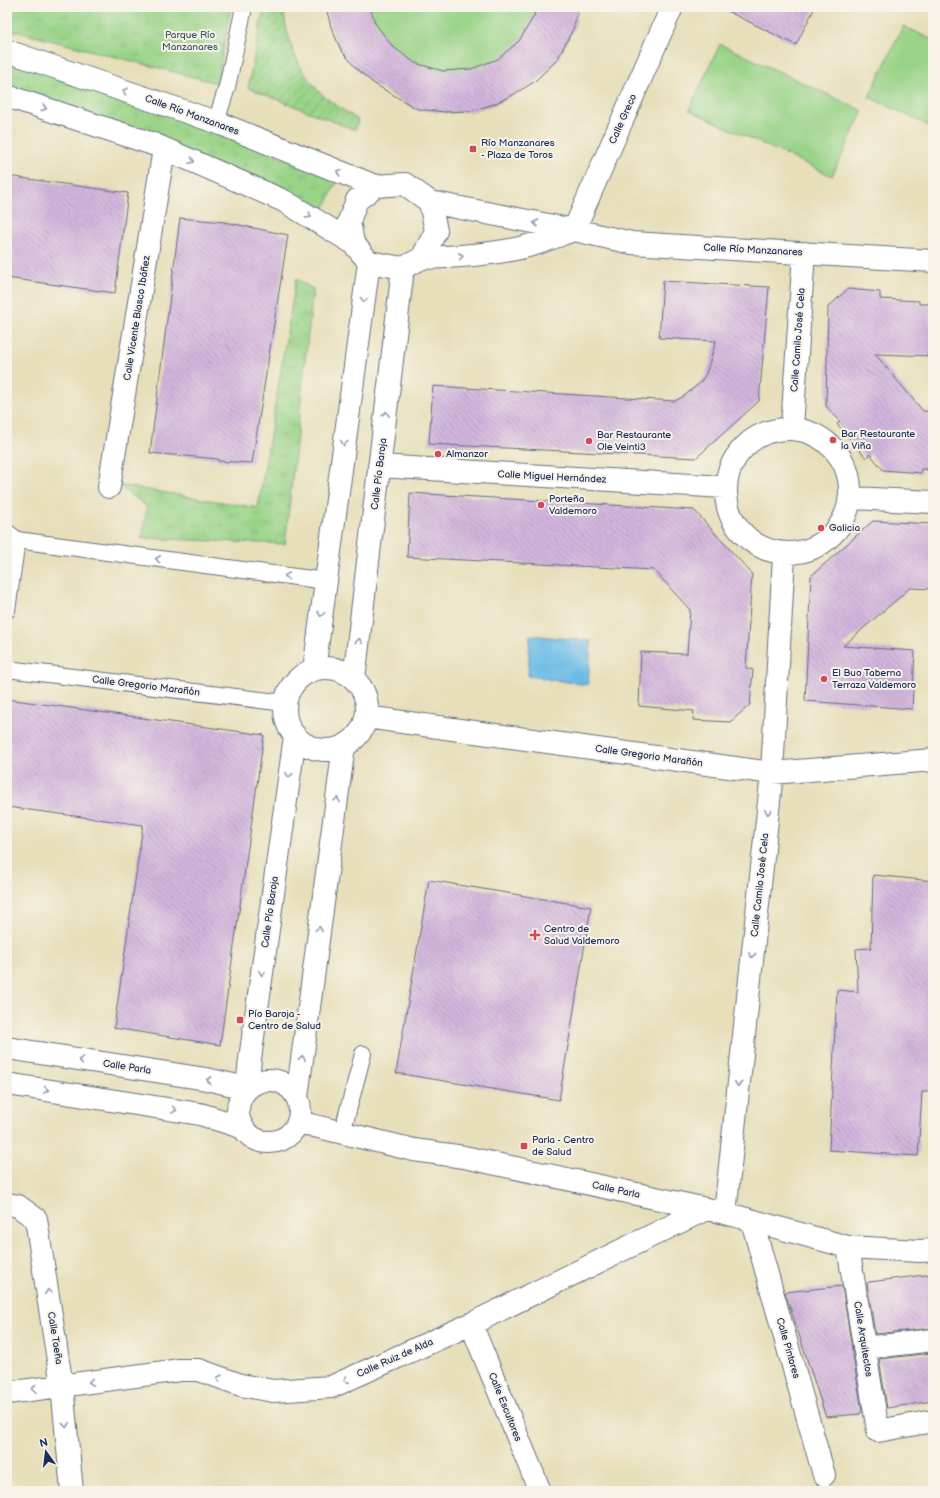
<svg xmlns="http://www.w3.org/2000/svg" width="940" height="1498" viewBox="0 0 940 1498" font-family="'Balsamiq Sans',sans-serif">
  <defs>
    <pattern id="park-tufts" width="24" height="20" patternUnits="userSpaceOnUse"><rect width="24" height="20" fill="#99d387"/><path d="M3 7l-1-3M5 7V3M7 7l1-3M15 17l-1-3M17 17v-4M19 17l1-3" fill="none" stroke="#83b577"/></pattern>
    <pattern id="garden-furrows" width="10" height="10" patternUnits="userSpaceOnUse"><rect width="10" height="10" fill="#99d387"/><path d="M-1 1l2-2M0 10L10 0M9 11l2-2" fill="none" stroke="#83b577"/></pattern>
    <pattern id="building-back-hatch" width="6" height="6" patternUnits="userSpaceOnUse"><rect width="6" height="6" fill="#d3b5dd"/><path d="M-1 5l2 2M0 0l6 6M5-1l2 2" fill="none" stroke="#aa94b6"/></pattern>
  </defs>
  <rect width="100%" height="100%" fill="#f7f3e8"/>
  <filter id="ink" filterUnits="userSpaceOnUse"><feTurbulence type="fractalNoise" baseFrequency=".025" numOctaves="2"/><feDisplacementMap in="SourceGraphic" scale="8" xChannelSelector="R" yChannelSelector="G"/><feConvolveMatrix kernelMatrix="1 2 1 2 8 2 1 2 1" color-interpolation-filters="sRGB"/></filter>
  <filter id="wash" filterUnits="userSpaceOnUse"><feTurbulence type="fractalNoise" baseFrequency=".012" numOctaves="4" result="noise"/><feDisplacementMap in="SourceGraphic" scale="16" xChannelSelector="R" yChannelSelector="G"/><feGaussianBlur stdDeviation="0.9" result="paint"/><feColorMatrix in="noise" values="0 0 0 0 0 0 0 0 0 0 0 0 0 0 0 0 0 1.4 0 .05"/><feComposite in="paint" operator="in"/></filter>
  <g filter="url(#wash)">
    <rect width="100%" height="100%" fill="#e7dfba"/>
    <path fill="url(#park-tufts)" stroke="#5a8172" d="M7,7H231L217,83L7,29Z
      M7,58L144,103L338,179L324,209L7,87Z
      M296,279L313,289L285,544L142,538L147,507L118,485L258,508Z"/>
    <path fill="url(#garden-furrows)" stroke="#5a8172" d="M264,7H283C287,42 300,79 330,101C339,108 349,113 358,120L355,130L248,88Z"/>
    <path fill="#99d387" stroke="#5a8172" d="M327,7H579L573,29L557,60L534,82L511,96L494,104L471,111L445,112L417,109L373,83L356,68L341,50L331,27Z
      M903,26L933,40V128L869,97Z
      M720,44L863,111L832,176L689,110Z"/>
    <path fill="#6bbbe6" stroke="#4375a2" d="M530,635L591,641L588,685L528,676Z"/>
    <g id="blocks">
      <path fill="url(#building-back-hatch)" d="M326,7H370L375,23L392,46L415,63L443,71L471,69L498,59L519,41L534,16L536,7H579L573,29L557,60L534,82L511,96L494,104L471,111L445,112L417,109L373,83L356,68L341,50L331,27Z
        M719,7H815L796,45Z
        M7,176L128,193L115,293L7,278Z
        M180,218L224,222L288,235L252,463L218,461V459L150,453Z
        M663,281L769,287L759,401L696,458L429,444L433,386L675,401L684,396L700,383L706,374L716,341L659,338Z
        M848,289L880,292V299L919,301V304H931L930,323H933V356L875,354L923,411L933,412V470L921,469V473L883,470L870,454L866,458L837,424L840,421L826,406L828,307Z
        M410,493L694,510L752,574L746,668L753,670L750,705L730,722L693,720L694,711L639,706L641,652L687,654L690,610L654,570L407,557Z
        M873,521L933,524V589L910,588L843,646L915,651L912,709L805,701L811,576Z
        M7,699L264,735L220,1045L114,1028L143,825L7,807Z
        M873,875L933,881V1092H922L918,1156L829,1150L837,990L858,992L856,949L871,948Z
        M429,880L591,907L559,1100L396,1073Z
        M933,1274V1328L875,1334L867,1283L869,1282Z
        M842,1286L862,1412L860,1413V1414L826,1417L785,1292Z
        M933,1353V1401L887,1408L879,1359Z"/>
    </g>
  </g>
  <g filter="url(#ink)">
    <use href="#blocks" fill-opacity="0" stroke="#626d7e" stroke-width="1"/>
    <g fill="none" stroke-linecap="round" stroke-linejoin="round">
      <defs>
        <path id="lane" d="M216,122L227,87L244,7
          M7,532L17,540L326,581
          M7,610L17,540
          M7,669L285,703
          M342,1133L363,1054"/>
        <path id="street" d="M7,51L216,122L375,186
          M7,96L156,145L284,201L353,243
          M405,184L430,202L436,231L422,258L403,268L369,262L353,243L349,221L357,200L375,186Z
          M430,202L574,230L632,243L933,261
          M574,230L672,7
          M422,258C455,257 492,255 524,247C541,243 557,236 574,230
          M792,427L804,253
          M726 491a62 62 0 1 1 124 0a62 62 0 1 1-124 0Z
          M379,466L724,487
          M109,487L164,149
          M853,498L933,502
          M285 709a41 41 0 1 1 82 0a41 41 0 1 1-82 0Z
          M314,670L369,262
          M354,679L403,268
          M366,717L772,773L933,760
          M7,1048L206,1079L247,1088
          M238 1111a31 31 0 1 1 62 0a31 31 0 1 1-62 0Z
          M7,1084L200,1114L241,1127
          M247,1088L250,1059L295,736
          M297,1097L344,746
          M298,1122L414,1150L464,1157L725,1213L848,1247L920,1251L933,1250
          M7,1204L18,1206L36,1219L62,1386L72,1491
          M725,1213L772,773L784,555
          M752,1221L824,1475
          M848,1247L878,1431L933,1421
          M471,1324L540,1491
          M864,1348L933,1340
          M7,1393L180,1370H199L241,1385L273,1391L331,1387L471,1324L706,1209"/>
      </defs>
      <use href="#lane" stroke="#626d7e" stroke-width="18"/>
      <use href="#street" stroke="#626d7e" stroke-width="24"/>
      <use href="#lane" stroke="#fff" stroke-width="16"/>
      <use href="#street" stroke="#fff" stroke-width="22"/>
    </g>
    <defs><path id="oneway-chevron" d="M-2-3.5L2.5 0L-2 3.5" fill="none" stroke-width="1.6" stroke-linecap="round" stroke-linejoin="round"/></defs>
    <g stroke="#8d97ae">
      <use href="#oneway-chevron" transform="translate(125 91) rotate(-161)"/>
      <use href="#oneway-chevron" transform="translate(44 108) rotate(18)"/>
      <use href="#oneway-chevron" transform="translate(192 161) rotate(23)"/>
      <use href="#oneway-chevron" transform="translate(339 172) rotate(-159)"/>
      <use href="#oneway-chevron" transform="translate(309 216) rotate(32)"/>
      <use href="#oneway-chevron" transform="translate(536 223) rotate(-169)"/>
      <use href="#oneway-chevron" transform="translate(461 256) rotate(-7)"/>
      <use href="#oneway-chevron" transform="translate(364 300) rotate(98)"/>
      <use href="#oneway-chevron" transform="translate(386 414) rotate(-84)"/>
      <use href="#oneway-chevron" transform="translate(344 443) rotate(98)"/>
      <use href="#oneway-chevron" transform="translate(158 559) rotate(-172)"/>
      <use href="#oneway-chevron" transform="translate(287 576) rotate(-172)"/>
      <use href="#oneway-chevron" transform="translate(321 614) rotate(98)"/>
      <use href="#oneway-chevron" transform="translate(359 641) rotate(-83)"/>
      <use href="#oneway-chevron" transform="translate(289 775) rotate(98)"/>
      <use href="#oneway-chevron" transform="translate(337 800) rotate(-82)"/>
      <use href="#oneway-chevron" transform="translate(768 812) rotate(96)"/>
      <use href="#oneway-chevron" transform="translate(319 929) rotate(-82)"/>
      <use href="#oneway-chevron" transform="translate(752 955) rotate(96)"/>
      <use href="#oneway-chevron" transform="translate(262 973) rotate(98)"/>
      <use href="#oneway-chevron" transform="translate(302 1058) rotate(-82)"/>
      <use href="#oneway-chevron" transform="translate(81 1060) rotate(-171)"/>
      <use href="#oneway-chevron" transform="translate(209 1080) rotate(-169)"/>
      <use href="#oneway-chevron" transform="translate(738 1084) rotate(96)"/>
      <use href="#oneway-chevron" transform="translate(46 1090) rotate(9)"/>
      <use href="#oneway-chevron" transform="translate(174 1110) rotate(9)"/>
      <use href="#oneway-chevron" transform="translate(48 1292) rotate(-99)"/>
      <use href="#oneway-chevron" transform="translate(219 1378) rotate(-161)"/>
      <use href="#oneway-chevron" transform="translate(346 1380) rotate(156)"/>
      <use href="#oneway-chevron" transform="translate(91 1382) rotate(172)"/>
      <use href="#oneway-chevron" transform="translate(34 1389) rotate(173)"/>
      <use href="#oneway-chevron" transform="translate(66 1425) rotate(84)"/>
    </g>
  </g>
  <g fill="#d1495b" stroke="#f7f3e8" stroke-width="1.5">
    <rect x="469" y="145" width="8" height="8" rx="2"/>
    <circle cx="833" cy="440" r="4"/>
    <circle cx="589" cy="441" r="4"/>
    <circle cx="438" cy="454" r="4"/>
    <circle cx="541" cy="505" r="4"/>
    <circle cx="821" cy="528" r="4"/>
    <circle cx="824" cy="679" r="4"/>
    <path d="M533 929h4v4h4v4h-4v4h-4v-4h-4v-4h4z"/>
    <rect x="236" y="1016" width="8" height="8" rx="2"/>
    <rect x="520" y="1142" width="8" height="8" rx="2"/>
  </g>
  <g text-anchor="middle" dominant-baseline="central" stroke-width="4" stroke-linejoin="round" paint-order="stroke">
    <g font-size="10" fill="#3a5868" stroke="#f7f3e8">
      <text x="190" y="35">Parque Río<tspan x="190" dy="12">Manzanares</tspan></text>
    </g>
    <g font-size="10" fill="#1b2f5e" stroke="#f7f3e8">
      <text transform="translate(192 115) rotate(20)">Calle Río Manzanares</text>
      <text transform="translate(623 119) rotate(-66)">Calle Greco</text>
      <text transform="translate(753 250) rotate(3)">Calle Río Manzanares</text>
      <text transform="translate(137 318) rotate(-81)">Calle Vicente Blasco Ibáñez</text>
      <text transform="translate(798 340) rotate(-86)">Calle Camilo José Cela</text>
      <text transform="translate(379 474) rotate(-83)">Calle Pío Baroja</text>
      <text transform="translate(552 477) rotate(3)">Calle Miguel Hernández</text>
      <text transform="translate(146 686) rotate(7)">Calle Gregorio Marañón</text>
      <text transform="translate(649 756) rotate(8)">Calle Gregorio Marañón</text>
      <text transform="translate(760 885) rotate(-84)">Calle Camilo José Cela</text>
      <text transform="translate(270 912) rotate(-82)">Calle Pío Baroja</text>
      <text transform="translate(127 1067) rotate(9)">Calle Parla</text>
      <text transform="translate(616 1190) rotate(12)">Calle Parla</text>
      <text transform="translate(55 1338) rotate(81)">Calle Taeña</text>
      <text transform="translate(863 1339) rotate(81)">Calle Arquitectos</text>
      <text transform="translate(788 1348) rotate(74)">Calle Pintores</text>
      <text transform="translate(395 1358) rotate(-24)">Calle Ruiz de Alda</text>
      <text transform="translate(505 1407) rotate(68)">Calle Escultores</text>
    </g>
    <g font-size="10" fill="#1b2f5e" stroke="#f7f3e8" text-anchor="start">
      <text x="481" y="143">Río Manzanares<tspan x="481" dy="12">- Plaza de Toros</tspan></text>
      <text x="841" y="434">Bar Restaurante<tspan x="841" dy="12">la Viña</tspan></text>
      <text x="597" y="435">Bar Restaurante<tspan x="597" dy="12">Ole Veinti3</tspan></text>
      <text x="446" y="454">Almanzor</text>
      <text x="549" y="499">Porteña<tspan x="549" dy="12">Valdemoro</tspan></text>
      <text x="829" y="528">Galicia</text>
      <text x="832" y="673">El Buo Taberna<tspan x="832" dy="12">Terraza Valdemoro</tspan></text>
      <text x="544" y="929">Centro de<tspan x="544" dy="12">Salud Valdemoro</tspan></text>
      <text x="248" y="1014">Pío Baroja -<tspan x="248" dy="12">Centro de Salud</tspan></text>
      <text x="532" y="1140">Parla - Centro<tspan x="532" dy="12">de Salud</tspan></text>
    </g>
  </g>
  <rect width="940" height="1498" fill="none" stroke="#f7f3e8" stroke-width="24"/>
  <g transform="translate(46 1452) rotate(346)" stroke="#f7f3e8" stroke-width="3" paint-order="stroke">
  <path d="M0-3L7 15L0 10L-7 15Z" fill="#1b2f5e"/>
  <text y="-6" font-size="11" font-weight="bold" text-anchor="middle" fill="#1b2f5e">N</text>
  </g>
</svg>
